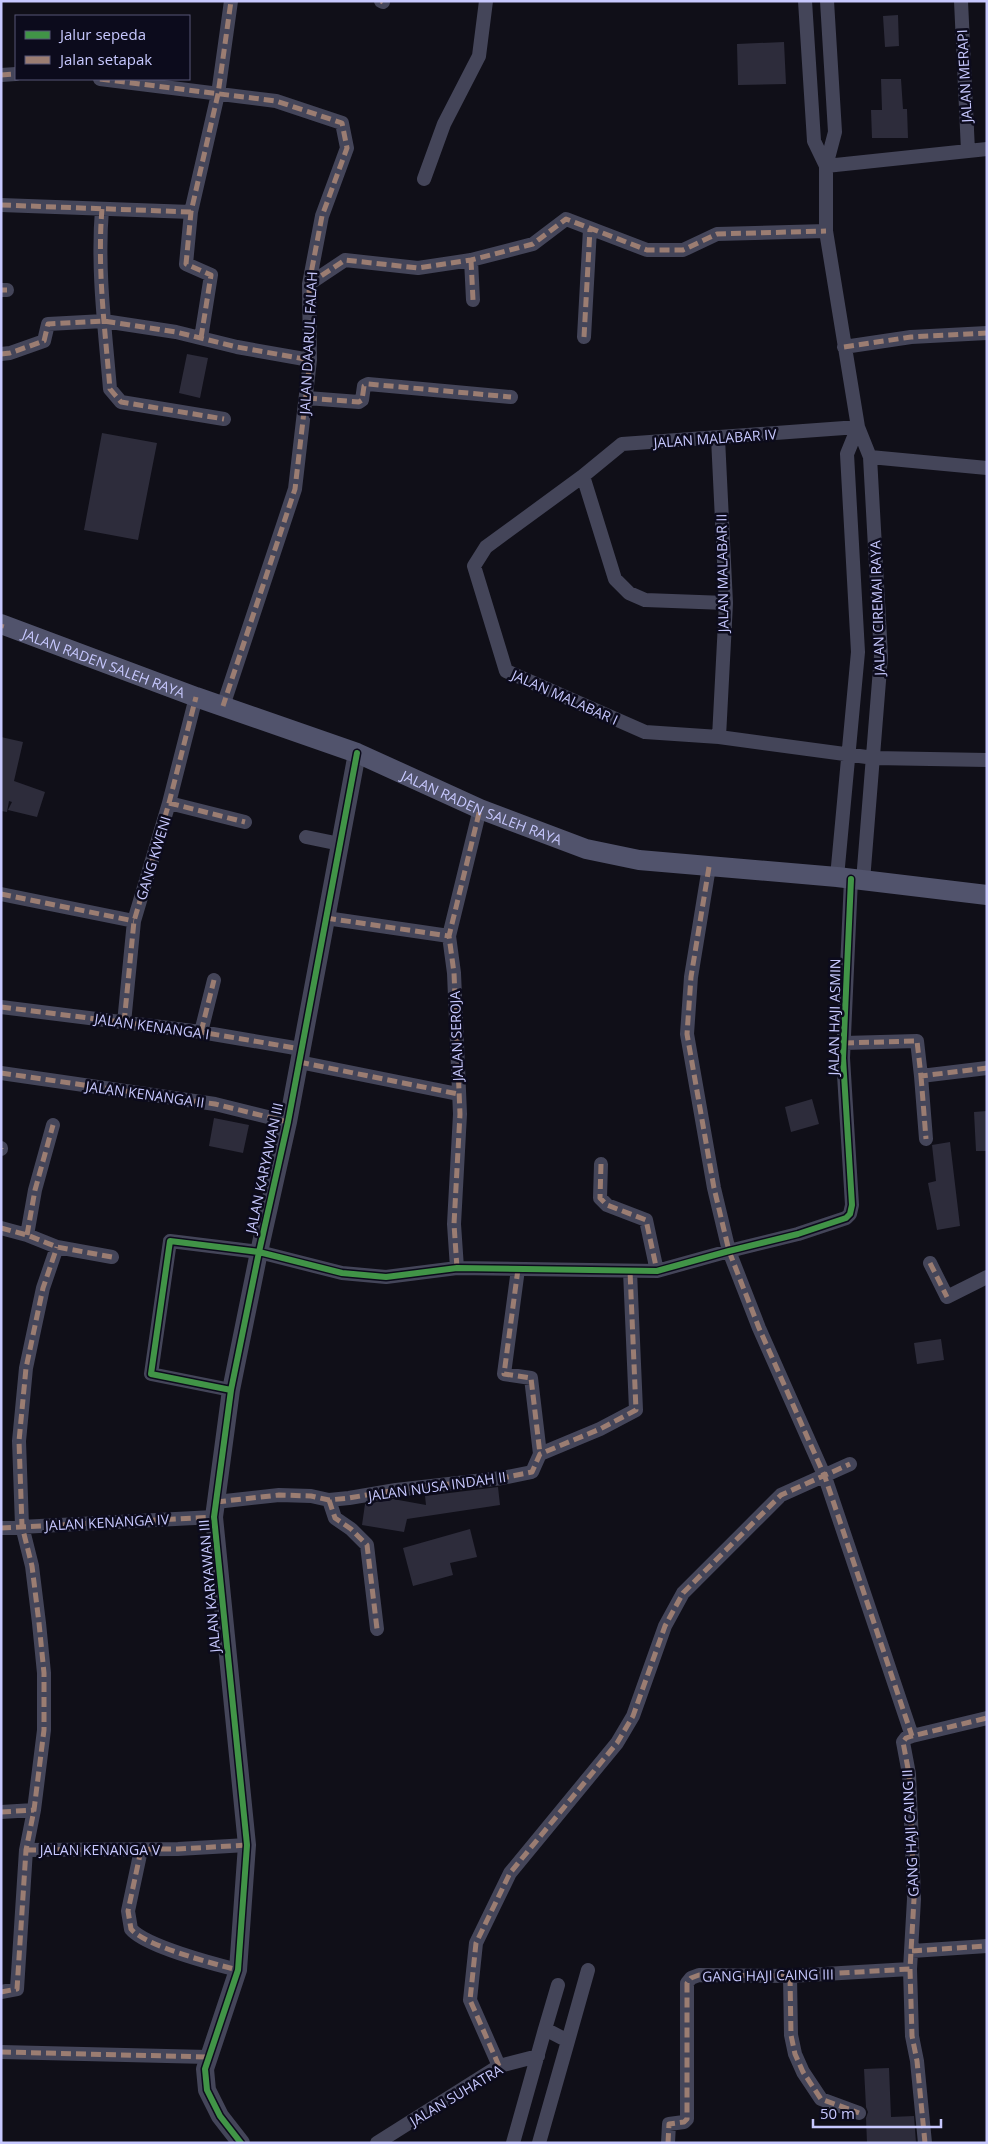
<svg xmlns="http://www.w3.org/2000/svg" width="988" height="2144" viewBox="0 0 988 2144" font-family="'Open Sans',sans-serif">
  <rect width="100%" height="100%" fill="#100f18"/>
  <path fill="#2d2c3b" d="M898,15L899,46L885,47L883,16Z
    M784,42L786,84L738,85L737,44Z
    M881,79H901L903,109H907L908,138H872L871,110H882Z
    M187,354L208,358L200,398L179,393Z
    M102,433L157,443L138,540L84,530Z
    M1,737L23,742L14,781L45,792L37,817L8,810L12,802L9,801L7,812L1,811Z
    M812,1099L819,1124L791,1132L785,1107Z
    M987,1111V1151H976L974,1112Z
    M214,1118L249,1125L243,1153L209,1146Z
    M950,1142L960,1226L937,1230L928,1183L936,1181L932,1145Z
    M941,1339L944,1360L917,1364L914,1343Z
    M498,1487L500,1505L407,1519L404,1532L362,1525L365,1504L393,1499L426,1505L425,1496Z
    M470,1529L477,1557L450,1563L453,1575L413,1586L403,1548Z
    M889,2068L891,2117L914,2116L916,2143H867L866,2118L868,2112L866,2107L864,2069Z"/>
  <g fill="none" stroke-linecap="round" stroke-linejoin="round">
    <path stroke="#444559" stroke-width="14" d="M381,1L383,2
      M805,1L814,141L826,166
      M827,1L835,132L826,166V231L858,427L870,457L881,656L863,881
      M961,1L968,151
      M1,75L16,74
      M100,79L276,101L342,123L347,148L322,216L309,284L310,360L295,489L223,706
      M826,166L987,149
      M424,179L444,124L479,56L486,1
      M1,205L191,212
      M102,209C97,269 105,329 110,389L121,402L224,419
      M471,260L473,300
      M309,284L345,260L418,268L471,260L533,244L566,219L647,250H683L717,234L826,231
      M1,290H7
      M584,337L590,229
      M201,338L211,275L186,264L191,212L218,94L231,1
      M844,347L911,337L987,333
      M1,354L10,353L44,341L48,324L104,321L176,332L237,347L310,360
      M307,398L359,402L362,400L364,386L368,384L511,397
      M858,427L622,444L583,476L486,547L474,566L506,671L645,732L719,737L874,758L987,760
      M718,438L726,603L719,737
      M870,457L987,468
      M583,476L615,579L629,593L645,600L726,603
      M169,803L245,822
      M306,837L340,844
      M709,867L691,977L687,1034L714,1188L729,1251L759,1328L825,1477L912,1736
      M837,877L858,652L847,454L858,427
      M1,894L134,921
      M326,918L449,936
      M1,1007L201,1032L301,1049
      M124,1023L134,921L169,803L196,697
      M201,1032L214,980
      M844,1043L917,1041L921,1076L987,1068
      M299,1062L458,1094
      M1,1073L215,1104L288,1122
      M921,1076L926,1139
      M1,1149V1148
      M601,1164L600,1198L607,1205L646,1220L657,1271
      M1,1228L27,1235L57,1247L112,1257
      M27,1235L35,1190L53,1125
      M930,1263L947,1297L987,1277
      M457,1268L454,1224L460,1114L454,973L449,936L480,809
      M518,1269L504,1374L531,1378L540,1454
      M231,1390L151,1374L170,1241L259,1252L342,1273L386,1277L457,1268L657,1271L729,1251L798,1234L846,1218L850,1214L852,1205L843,1058L851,879
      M329,1500L335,1518L351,1529L367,1545L377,1629
      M216,1502L279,1495L311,1496L329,1500L349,1498L396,1490L502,1478L532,1472L540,1454L600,1429L636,1410L630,1271
      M1,1528L214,1517
      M1,1812L34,1810
      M26,1850L178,1849L247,1845
      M141,1850L128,1911L131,1929C145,1946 214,1964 238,1970
      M912,1951L987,1946
      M790,1976L791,2035L795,2054L803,2072L821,2099L859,2113
      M1,1992L17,1989L26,1850L34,1810L44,1730V1673L39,1623L32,1566L22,1526L19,1441L26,1368L43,1288L57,1247
      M545,2029L558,1985
      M568,2041L588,1970
      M1,2052L208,2057
      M499,2066L470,2000L476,1943L510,1873L617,1743L633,1716L665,1626L683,1593L781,1495L850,1464
      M377,2143L499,2066L538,2056
      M513,2143L545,2029L568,2041L539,2143
      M668,2143L669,2124L684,2122L687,2119V1983L691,1978L699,1975L790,1976L910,1969
      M925,2143L917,2061L912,2036L910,1969L914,1899L912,1844L909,1774L903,1742L906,1738L912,1736L987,1718"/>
    <path stroke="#444559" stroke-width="18" d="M241,2143L220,2116L207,2090L205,2069L238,1970L247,1845L214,1517L231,1390L259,1252L288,1122L357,753"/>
    <path stroke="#51536c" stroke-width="20" id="s1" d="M1,624L196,697L357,753L480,809L586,849L639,860L837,877L987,895"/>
    <path stroke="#9b7d72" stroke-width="5" stroke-dasharray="10 5" stroke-linecap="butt" d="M381,1L383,2
      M1,75L16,74
      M100,79L276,101L342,123L347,148L322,216L309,284L310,360L295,489L223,706
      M1,205L191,212
      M102,209C97,269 105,329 110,389L121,402L224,419
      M471,260L473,300
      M309,284L345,260L418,268L471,260L533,244L566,219L647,250H683L717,234L826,231
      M1,290H7
      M584,337L590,229
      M201,338L211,275L186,264L191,212L218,94L231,1
      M844,347L911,337L987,333
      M1,354L10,353L44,341L48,324L104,321L176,332L237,347L310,360
      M307,398L359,402L362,400L364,386L368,384L511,397
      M1,628L2,624
      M169,803L245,822
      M709,867L691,977L687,1034L714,1188L729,1251L759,1328L825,1477L912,1736
      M1,894L134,921
      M326,918L449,936
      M1,1007L201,1032L301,1049
      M124,1023L134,921L169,803L196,697
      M201,1032L214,980
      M844,1043L917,1041L921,1076L987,1068
      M299,1062L458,1094
      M1,1073L215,1104L288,1122
      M921,1076L926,1139
      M1,1149V1148
      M601,1164L600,1198L607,1205L646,1220L657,1271
      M1,1228L27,1235L57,1247L112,1257
      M27,1235L35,1190L53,1125
      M930,1263L947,1297
      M457,1268L454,1224L460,1114L454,973L449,936L480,809
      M518,1269L504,1374L531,1378L540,1454
      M329,1500L335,1518L351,1529L367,1545L377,1629
      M216,1502L279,1495L311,1496L329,1500L349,1498L396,1490L502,1478L532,1472L540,1454L600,1429L636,1410L630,1271
      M1,1528L214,1517
      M1,1812L34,1810
      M26,1850L178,1849L247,1845
      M141,1850L128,1911L131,1929C145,1946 214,1964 238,1970
      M912,1951L987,1946
      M790,1976L791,2035L795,2054L803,2072L821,2099L859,2113
      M1,1992L17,1989L26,1850L34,1810L44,1730V1673L39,1623L32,1566L22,1526L19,1441L26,1368L43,1288L57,1247
      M1,2052L208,2057
      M499,2066L470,2000L476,1943L510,1873L617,1743L633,1716L665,1626L683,1593L781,1495L850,1464
      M668,2143L669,2124L684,2122L687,2119V1983L691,1978L699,1975L790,1976L910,1969
      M925,2143L917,2061L912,2036L910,1969L914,1899L912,1844L909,1774L903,1742L906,1738L912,1736L987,1718"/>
    <defs>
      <path id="cycleway" d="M231,1390L151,1374L170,1241L259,1252L342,1273L386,1277L457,1268L657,1271L729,1251L798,1234L846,1218L850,1214L852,1205L843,1058L851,879
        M241,2143L220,2116L207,2090L205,2069L238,1970L247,1845L214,1517L231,1390L259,1252L288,1122L357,753"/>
    </defs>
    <use href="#cycleway" stroke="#0c0b1c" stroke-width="9"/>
    <use href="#cycleway" stroke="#419447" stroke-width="6"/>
  </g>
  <g text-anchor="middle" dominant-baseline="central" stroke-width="5" stroke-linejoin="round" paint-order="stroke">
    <g font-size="14" fill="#c7c8fe" stroke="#0c0b1c">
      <text transform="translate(964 76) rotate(-93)">JALAN MERAPI</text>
      <text transform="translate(308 343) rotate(-87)">JALAN DAARUL FALAH</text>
      <text transform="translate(715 438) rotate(-4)">JALAN MALABAR IV</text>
      <text transform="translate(722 573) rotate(-91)">JALAN MALABAR II</text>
      <text transform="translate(877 608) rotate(-92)">JALAN CIREMAI RAYA</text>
      <text stroke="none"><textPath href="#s1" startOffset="110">JALAN RADEN SALEH RAYA</textPath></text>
      <text transform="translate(565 697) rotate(24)">JALAN MALABAR I</text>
      <text stroke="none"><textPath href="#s1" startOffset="515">JALAN RADEN SALEH RAYA</textPath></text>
      <text transform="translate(153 858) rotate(-73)">GANG KWENI</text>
      <text transform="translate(834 1017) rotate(-89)">JALAN HAJI ASMIN</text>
      <text transform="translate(152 1026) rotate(8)">JALAN KENANGA I</text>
      <text transform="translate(456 1036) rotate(-92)">JALAN SEROJA</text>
      <text transform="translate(145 1094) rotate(8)">JALAN KENANGA II</text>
      <text transform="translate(264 1168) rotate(-78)">JALAN KARYAWAN III</text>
      <text transform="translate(437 1486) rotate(-8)">JALAN NUSA INDAH II</text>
      <text transform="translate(107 1522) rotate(-3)">JALAN KENANGA IV</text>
      <text transform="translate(209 1586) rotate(-95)">JALAN KARYAWAN III</text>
      <text transform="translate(910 1833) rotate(-93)">GANG HAJI CAING II</text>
      <text x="100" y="1849">JALAN KENANGA V</text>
      <text transform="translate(768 1975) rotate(-1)">GANG HAJI CAING III</text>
      <text transform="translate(456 2095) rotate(-31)">JALAN SUHATRA</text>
    </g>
  </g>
  <rect width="988" height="2144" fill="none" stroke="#c7c8fe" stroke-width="5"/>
  <rect x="15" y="15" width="175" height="65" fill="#0c0b1c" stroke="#575776"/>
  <rect x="25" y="31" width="25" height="8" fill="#419447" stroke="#575776"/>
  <text x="60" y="40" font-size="15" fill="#c7c8fe">Jalur sepeda</text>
  <rect x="25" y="56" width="25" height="8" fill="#9b7d72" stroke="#575776"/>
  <text x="60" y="65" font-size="15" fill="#c7c8fe">Jalan setapak</text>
  <path d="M813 2119v8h128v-8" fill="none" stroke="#c7c8fe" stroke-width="2.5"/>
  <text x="820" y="2119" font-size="15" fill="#c7c8fe" stroke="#0c0b1c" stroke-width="4" paint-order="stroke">50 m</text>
</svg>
